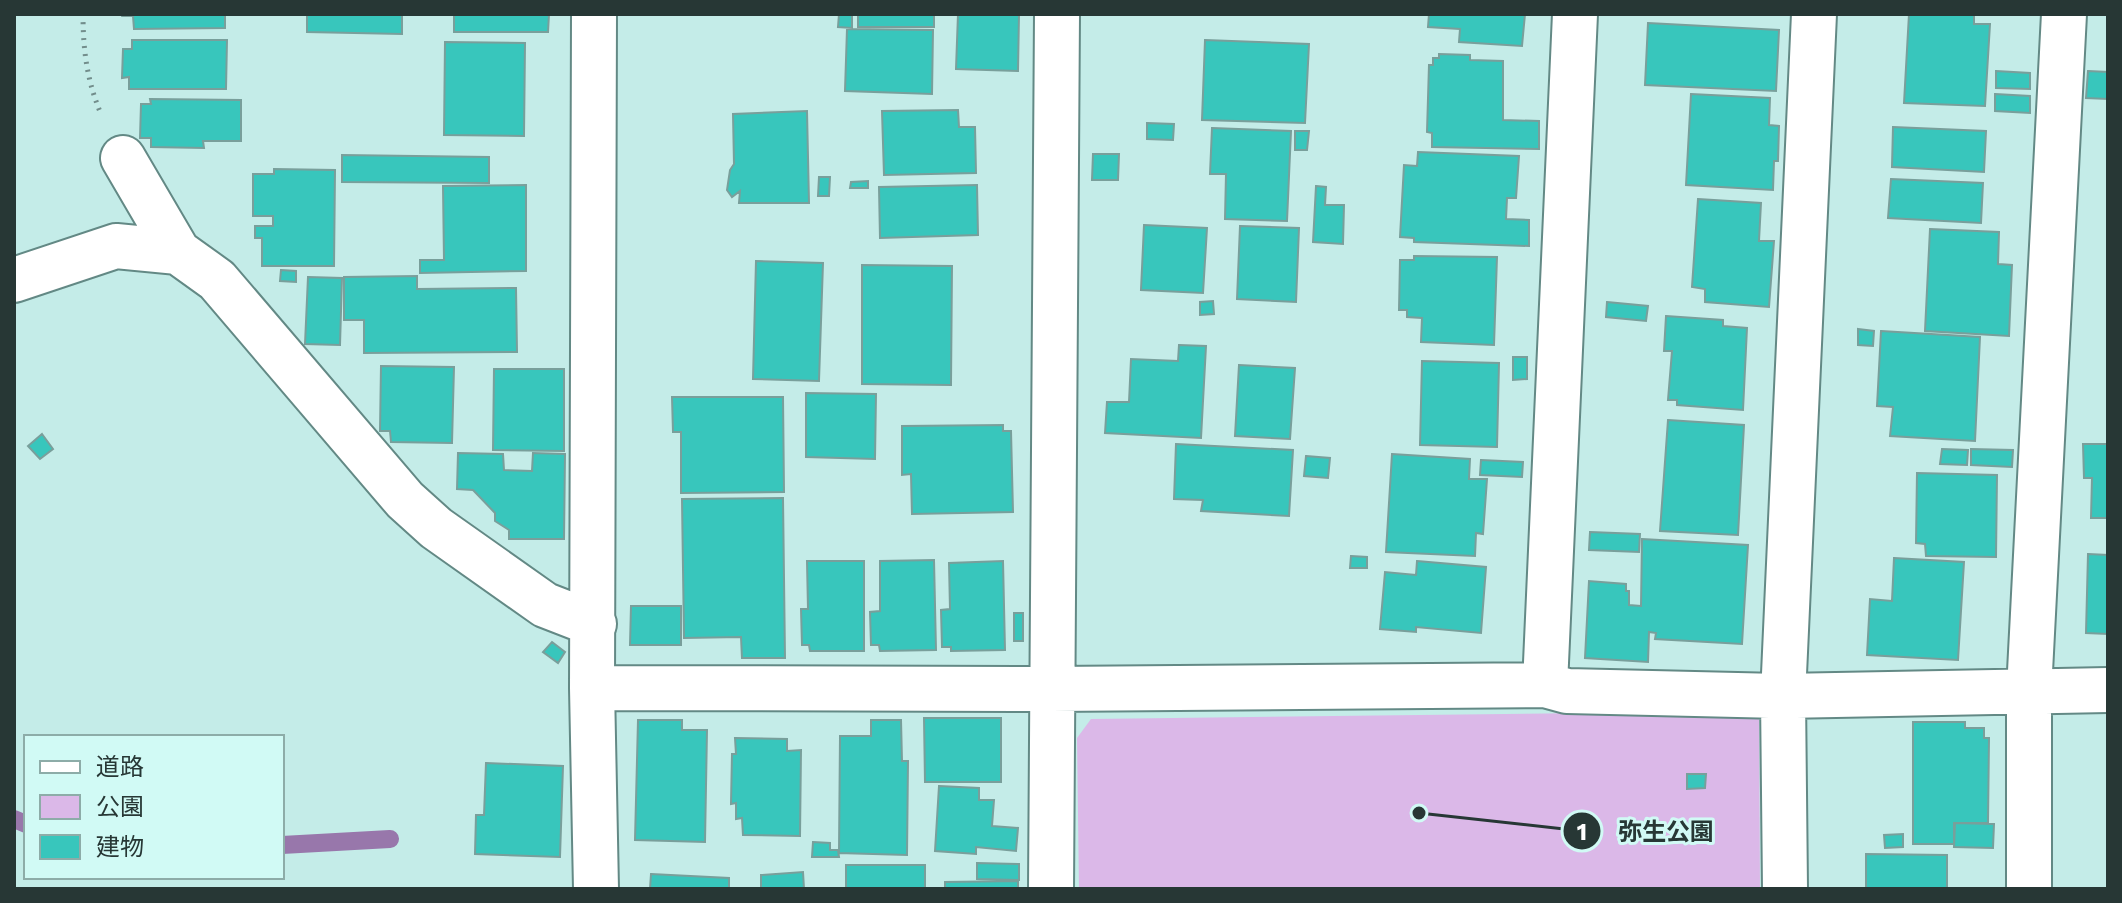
<svg xmlns="http://www.w3.org/2000/svg" width="2122" height="903" viewBox="0 0 2122 903" font-family="'Work Sans','Noto Sans JP',sans-serif">
  <rect width="100%" height="100%" fill="#c4ece8"/>
  <path fill="#dbb8e8" d="M1759,711L1760,889H1079L1077,738L1091,719Z"/>
  <g fill="none" stroke-linecap="round" stroke-linejoin="round">
    <path stroke="#9877ab" stroke-width="18" d="M14,819L26,824
      M282,845L390,839"/>
  </g>
  <path fill="#38c6bc" stroke="#799f9b" stroke-width="2" d="M121,14H225V28L134,29L133,16H122Z
    M307,14H402V34L307,32Z
    M454,14H549L548,32H454Z
    M839,14H852V28L838,27Z
    M858,14H934V27H858Z
    M958,14H1019L1018,71L956,69Z
    M1429,14H1525L1522,46L1459,42L1460,29L1428,27Z
    M1909,14H1974V24H1990L1985,106L1904,103Z
    M1648,23L1779,30L1776,91L1645,85Z
    M847,29L933,30L932,94L845,91Z
    M132,40H227L226,89H129V77L122,78L123,49H132Z
    M1205,40L1309,44L1305,123L1202,120Z
    M445,42L525,43L524,136L444,135Z
    M1439,54L1470,55V60L1503,61V120L1539,121V149L1432,147V133L1427,132L1429,65H1433V58H1439Z
    M1996,71L2030,73V89L1996,88Z
    M2088,71L2108,72V99L2086,98Z
    M1691,94L1770,98L1769,125L1779,126L1778,161H1774L1773,190L1686,185Z
    M1995,94L2030,96V113L1995,111Z
    M150,99L241,100V141H203L204,148L151,147V138H140L141,104H151Z
    M958,110L959,127H975L976,173L884,175L882,111Z
    M807,111L809,203H739L740,191L732,197L727,190L730,170L734,164L733,114Z
    M1147,123L1174,124L1173,140L1147,139Z
    M1893,127L1986,131L1984,172L1892,167Z
    M1212,128L1291,131L1287,221L1225,219L1226,174H1210Z
    M1295,131H1309L1307,150H1295Z
    M1418,152L1519,156L1516,198H1507L1506,219L1529,220V246L1414,242V238L1400,237L1404,165L1417,166Z
    M1093,154H1119L1118,180H1092Z
    M342,155L489,157V183L342,182Z
    M274,169L335,170L334,266H262V238H255V226H273V216H253V174H274Z
    M819,177H830L829,196H818Z
    M1891,179L1983,183L1981,223L1888,218Z
    M868,181V188H850L851,182Z
    M526,185V271L420,273V260H444L443,186Z
    M977,185L978,235L880,238L879,187Z
    M1316,186L1326,187L1325,205H1344L1343,244L1313,242Z
    M1698,199L1761,203L1759,241H1774L1769,307L1705,302V289L1692,287Z
    M1144,225L1207,228L1203,293L1141,290Z
    M1240,226L1299,228L1296,302L1237,299Z
    M1930,229L1999,232L1998,264L2012,265L2009,336L1925,331Z
    M1414,256L1497,257L1494,345L1421,342L1422,318L1407,317V310H1399L1400,260H1414Z
    M756,261L823,263L819,381L753,379Z
    M862,265L952,266L951,385L862,384Z
    M281,270L296,271V282L280,281Z
    M417,276V289L516,288L517,352L364,353V320H344V277Z
    M308,277L342,278L340,345L305,344Z
    M1213,301L1214,314L1200,315V302Z
    M1607,302L1648,306L1646,321L1606,317Z
    M1666,316L1723,320V326L1747,328L1743,410L1677,405V400H1668L1672,351H1664Z
    M1858,329L1874,331L1873,346L1858,345Z
    M1881,331L1980,337L1975,441L1890,436L1893,407L1877,406Z
    M1179,345L1206,346L1201,438L1105,433L1107,402H1129L1131,359L1178,361Z
    M1513,357H1527V379L1513,380Z
    M1422,361L1499,363L1497,447L1420,445Z
    M1239,365L1295,368L1290,439L1235,436Z
    M381,366L454,367L452,443L391,442L390,431H380Z
    M494,369H564V451L493,450Z
    M806,393L876,394L875,459L806,457Z
    M672,397H783L784,492L681,493V432H673Z
    M1668,420L1744,425L1738,535L1660,531Z
    M1003,425V431H1011L1013,512L912,514L911,474L902,475V426Z
    M42,434L53,449L40,459L28,446Z
    M1176,444L1293,450L1289,516L1201,511L1203,500L1174,499Z
    M2083,444H2108V518H2091L2092,478H2084Z
    M1942,449L1968,450L1967,465L1940,464Z
    M1971,449L2013,450L2012,467L1971,465Z
    M458,453L503,454L504,470L532,471L533,453L565,454L564,539H509V530L495,521V513L473,490L457,489Z
    M1392,454L1470,459L1469,479H1487L1483,534L1476,533L1475,556L1386,552Z
    M1306,456L1330,458L1328,478L1304,476Z
    M1481,460L1523,462L1522,477L1480,475Z
    M1917,473L1997,475L1996,557L1926,556L1925,544L1916,543Z
    M783,498L785,658H742L741,637L684,638L682,499Z
    M1590,532L1640,534L1639,552L1589,550Z
    M1642,539L1748,545L1742,644L1655,639L1656,633L1649,632L1648,662L1585,658L1589,581L1626,584V591H1629V605L1641,606Z
    M2088,554L2108,555V634L2086,633Z
    M1351,556L1367,557V568H1350Z
    M1894,558L1964,562L1958,660L1867,655L1870,599L1892,601Z
    M934,560L936,650L880,651L879,645H871L870,612L880,611V561Z
    M807,561H864V651H810L809,645H802L801,609H808Z
    M1003,561L1005,650L951,651V647H942L941,610L950,609L949,563Z
    M1417,561L1486,567L1481,633L1416,627V632L1380,629L1385,572L1416,575Z
    M631,606H681V645H630Z
    M1014,613H1023V641H1014Z
    M552,642L565,652L558,663L543,652Z
    M924,718H1001V782H925Z
    M638,720H682V730H707L705,842L635,840Z
    M871,720H901L902,761H908L907,855L839,853L840,736H871Z
    M1913,722H1965V728H1984V738H1989L1988,823H1954V844H1913Z
    M735,738L787,739V751L801,750L800,836L743,835L742,818L736,819V803L731,804L732,754H736Z
    M486,763L563,766L560,857L475,854L476,815H484Z
    M1687,774H1706L1705,788L1687,789Z
    M939,786L979,788V800H994L992,826L1018,828L1016,851L976,847V854L935,851Z
    M1955,823L1994,824L1993,848L1954,847Z
    M1903,834V847L1885,848L1884,835Z
    M813,842L830,843V850H838L839,857H812Z
    M1866,854L1947,855V889H1866Z
    M977,863L1019,864V880L977,879Z
    M846,865H925V889H846Z
    M803,872L804,889H761V875Z
    M651,874L729,878V889H650Z
    M1018,881V889H945V882Z"/>
  <g fill="none" stroke-linecap="round" stroke-linejoin="round">
    <defs>
      <path id="minor" d="M594,14L592,688L596,889
        M123,158L178,252L217,280L405,500L436,528L545,605L594,624
        M14,280L116,246L178,252
        M1545,685L1575,14
        M592,688L1052,689L1545,685L1567,691L1783,696L2108,690
        M1051,889L1057,14
        M1785,889L1783,696L1814,14
        M2029,889V691L2064,14"/>
    </defs>
    <use href="#minor" stroke="#638985" stroke-width="48"/>
    <path stroke="#728d8b" stroke-width="5" stroke-dasharray="2 6" stroke-linecap="butt" d="M83,14C83,50 87,81 101,114"/>
    <use href="#minor" stroke="#fff" stroke-width="44"/>
  </g>
  <path fill="none" stroke="#273735" stroke-width="3" d="M1419 813L1582 831"/>
  <g fill="#273735" stroke="#d1faf5" stroke-width="3">
    <circle cx="1419" cy="813" r="8"/>
    <circle cx="1582" cy="831" r="20"/>
  </g>
  <g font-size="24" text-anchor="middle" font-weight="bold" fill="#fff">
    <text x="1582" y="840">1</text>
  </g>
  <g font-size="24" text-anchor="middle" font-weight="bold" fill="#273735" stroke="#d1faf5" stroke-width="6" stroke-linejoin="round" paint-order="stroke">
    <text x="1666" y="840">弥生公園</text>
  </g>
  <rect width="2122" height="903" fill="none" stroke="#273735" stroke-width="32"/>
  <rect x="24" y="735" width="260" height="144" fill="#d1faf5" stroke="#8daca8" stroke-width="2"/>
  <rect x="40" y="761" width="40" height="12" fill="#ffffff" stroke="#8daca8" stroke-width="2"/>
  <text x="96" y="775" font-size="24" fill="#273735">道路</text>
  <rect x="40" y="795" width="40" height="24" fill="#dbb8e8" stroke="#8daca8" stroke-width="2"/>
  <text x="96" y="815" font-size="24" fill="#273735">公園</text>
  <rect x="40" y="835" width="40" height="24" fill="#38c6bc" stroke="#8daca8" stroke-width="2"/>
  <text x="96" y="855" font-size="24" fill="#273735">建物</text>
</svg>
